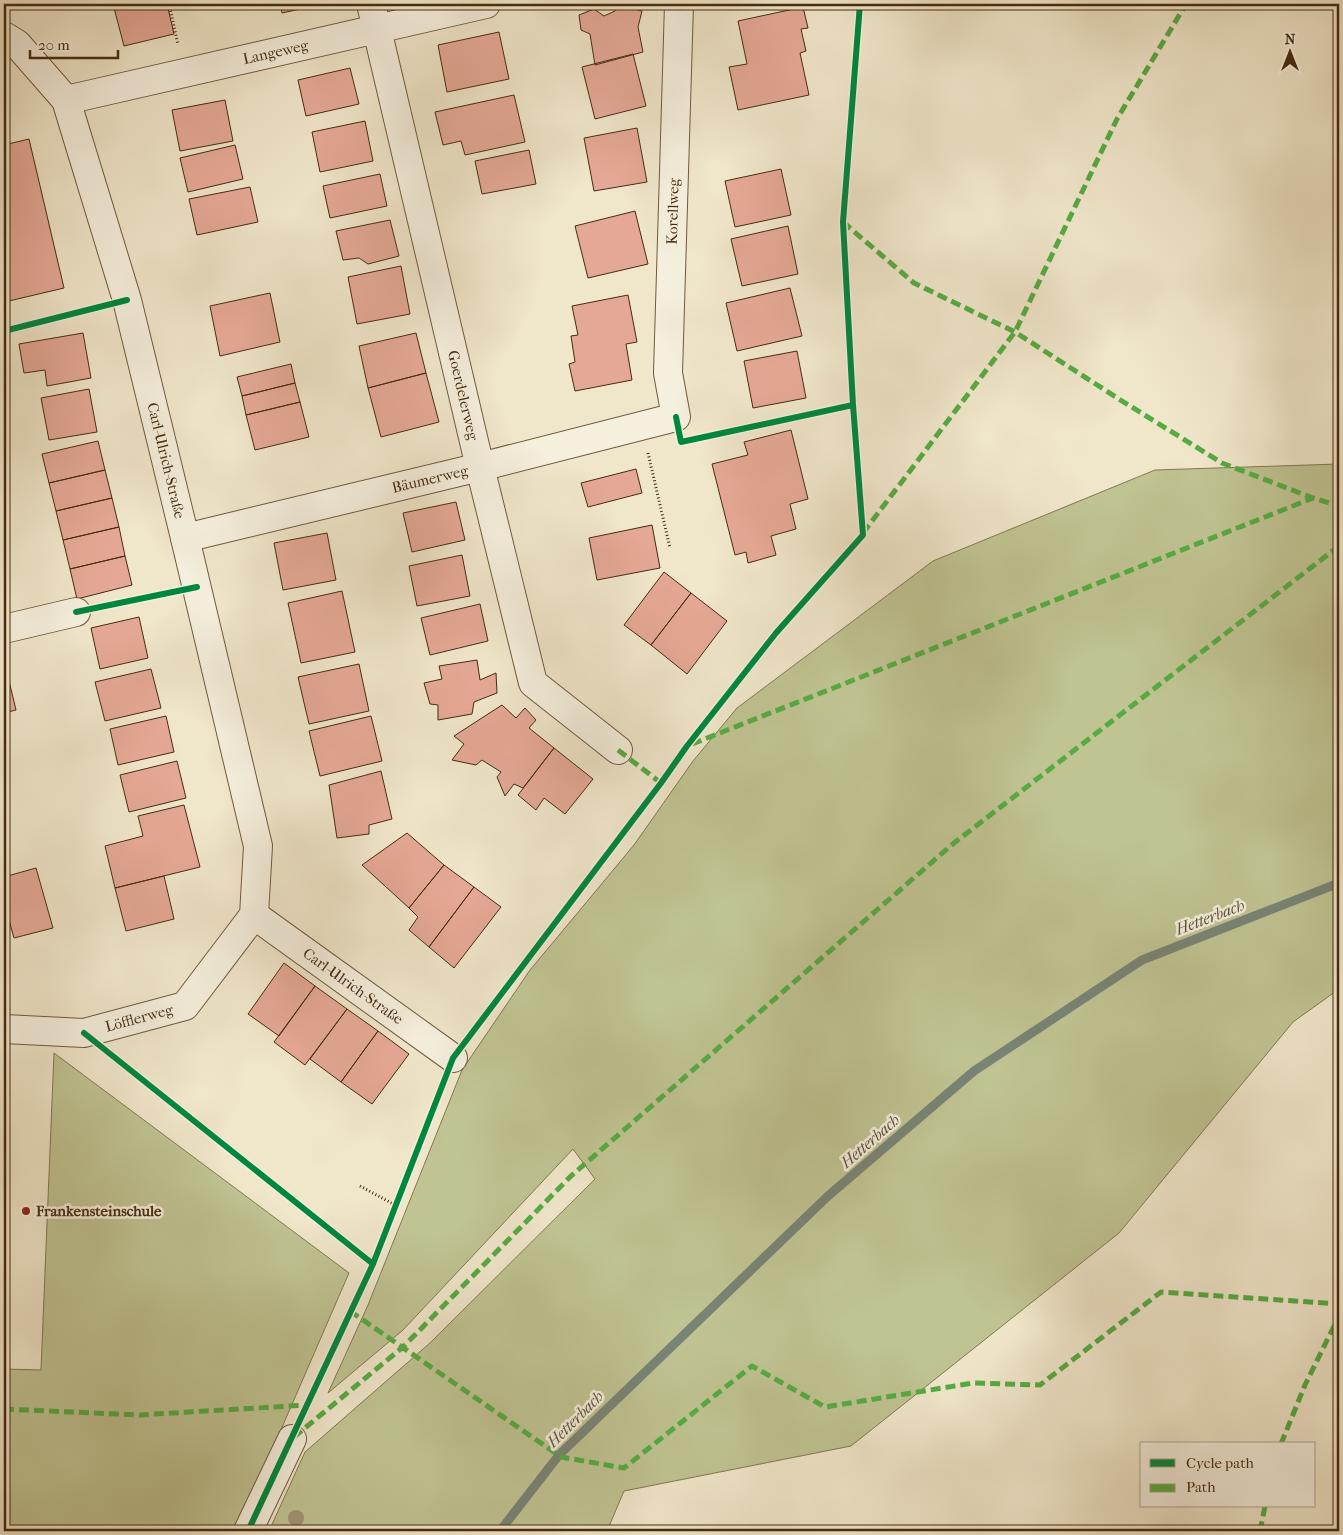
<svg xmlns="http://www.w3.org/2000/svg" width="1343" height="1535" viewBox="0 0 1343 1535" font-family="'IM FELL French Canon',serif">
  <rect width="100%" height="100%" fill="#f0e6ca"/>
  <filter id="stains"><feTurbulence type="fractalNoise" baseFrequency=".004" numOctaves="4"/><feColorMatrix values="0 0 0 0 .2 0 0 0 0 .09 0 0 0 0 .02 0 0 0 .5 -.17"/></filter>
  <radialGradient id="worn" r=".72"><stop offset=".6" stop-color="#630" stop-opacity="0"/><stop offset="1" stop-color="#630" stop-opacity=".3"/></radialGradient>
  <path fill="#c0c392" stroke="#827851" d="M1339,464V989L1293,1022L1119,1233L851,1446L624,1491L607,1531H269L305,1452L430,1343L595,1179L573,1149L403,1330L328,1393L368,1305L462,1070L530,970L634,845L693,761L737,708L933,561L1155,470Z
    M54,1053L349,1273L237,1531H4V1369L41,1370Z"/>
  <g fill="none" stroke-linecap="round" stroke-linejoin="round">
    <path stroke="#788475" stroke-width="9" d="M500,1531L559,1455L828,1196L974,1071L1142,960L1339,883"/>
  </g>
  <path fill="#e5a896" stroke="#452c10" d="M113,4H167L174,34L124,46Z
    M280,4H323L282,13Z
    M620,4L642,11L638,27L643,52L595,65L590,34L581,30L579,15L594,9L604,16L615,11Z
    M803,7L808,28L801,29L806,51L800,53L809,95L738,110L729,67L747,64L738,21Z
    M499,32L509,79L447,92L438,45Z
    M633,54L646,106L595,119L582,67Z
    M350,68L359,104L306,116L298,80Z
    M514,95L525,142L465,155L461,141L443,145L435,112Z
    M225,100L233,141L180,151L172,110Z
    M365,121L373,161L320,172L312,132Z
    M637,128L647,182L594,191L584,138Z
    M29,139L64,288L9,301L4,281V145Z
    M235,145L243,179L188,192L180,158Z
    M529,150L536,184L482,194L475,161Z
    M781,169L791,215L735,227L725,181Z
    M380,174L387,206L330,218L323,186Z
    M250,187L258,222L197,235L189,199Z
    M635,211L648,264L588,278L575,226Z
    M390,220L399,256L368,264L359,258L343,260L336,231Z
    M788,226L798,274L742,286L731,239Z
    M401,266L410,314L357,324L348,277Z
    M790,288L802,336L737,351L726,303Z
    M270,293L280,342L220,356L210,306Z
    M628,295L637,342L626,344L632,380L575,391L569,364L575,362L571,336L578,335L572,306Z
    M83,333L91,378L47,386L45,370L24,373L19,344Z
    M416,333L426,373L368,388L359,346Z
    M797,351L806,398L753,408L744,361Z
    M291,364L295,383L242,396L237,377Z
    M426,373L439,422L381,437L368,388Z
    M295,383L300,402L246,415L242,396Z
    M89,389L97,432L49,440L41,398Z
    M300,402L309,437L255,450L246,415Z
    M791,430L808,499L790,504L796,529L771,536L776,555L748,563L746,552L735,555L712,464L748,455L744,442Z
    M98,441L105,470L49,483L42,454Z
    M636,469L642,493L588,507L581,483Z
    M105,470L112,498L56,511L49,483Z
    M112,498L119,527L63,540L56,511Z
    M456,502L465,540L412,552L403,513Z
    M652,525L660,568L597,580L589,538Z
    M119,527L125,556L70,569L63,540Z
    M327,533L336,580L283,590L274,543Z
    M462,555L470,596L417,606L409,566Z
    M125,556L132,585L77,599L70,569Z
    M664,572L691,593L651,645L624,625Z
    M342,591L355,652L301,663L288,603Z
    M691,593L727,621L687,674L651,645Z
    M480,604L488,641L430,655L421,618Z
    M139,617L148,658L100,669L91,628Z
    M4,660L16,710L4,713Z
    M477,660L480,680L496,673L497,693L474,702L472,714L438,720V705L430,704L424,683L442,679L439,666Z
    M359,664L369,711L309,724L298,677Z
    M151,669L161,708L105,721L95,682Z
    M502,705L516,718L525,708L536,720L529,728L554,748L523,788L514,784L505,796L497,777L501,772L482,760L476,765L452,760L464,744L454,736Z
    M166,716L174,752L118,765L110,729Z
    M371,716L382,761L320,776L309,731Z
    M554,748L593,779L565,814L544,798L536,810L518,795Z
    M177,761L186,798L129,812L120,775Z
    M381,771L392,819L369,825V834L337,838L329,785Z
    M184,805L200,867L115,888L105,846L143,836L138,816Z
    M407,833L444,865L409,908L362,865Z
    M444,865L474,887L429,947L409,930L418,917L409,908Z
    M36,868L53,928L14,938L4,902V877Z
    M164,876L174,919L126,931L115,888Z
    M474,887L501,907L454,968L429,947Z
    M284,963L315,986L279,1036L248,1014Z
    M315,986L347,1009L305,1065L274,1042Z
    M347,1009L378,1031L341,1082L310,1059Z
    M378,1031L409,1054L372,1104L341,1082Z"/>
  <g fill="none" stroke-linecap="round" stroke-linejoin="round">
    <defs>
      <g id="minor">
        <path id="s1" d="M371,4L480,467L533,683L618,750"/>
        <path id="s2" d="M4,36L17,44L66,100L127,300L185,538L258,846L254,915L185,1006L84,1033L4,1029"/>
        <path id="s3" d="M66,100L486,4"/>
        <path id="s4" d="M185,538L480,467L676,417L668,373L679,4"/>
        <path d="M4,629L76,612"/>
        <path id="s5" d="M254,915L453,1058"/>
        <path d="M248,1531L292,1439"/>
      </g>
    </defs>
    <use href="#minor" stroke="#705a3e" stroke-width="30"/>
    <path stroke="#452c10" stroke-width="3" stroke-dasharray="1 2.5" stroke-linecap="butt" d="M169,4L178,45
      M648,453L670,548
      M360,1186L395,1205"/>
    <use href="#minor" stroke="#f5efdd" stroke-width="28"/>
    <path stroke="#56ab42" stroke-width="5" stroke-dasharray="10 5" stroke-linecap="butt" d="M679,8L701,4
      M843,222L914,283L1015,332L1122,401L1222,463L1313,498L1339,506
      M863,533L1015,332L1117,119L1186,4
      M692,744L1313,498
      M618,750L661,783
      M350,1311L561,1457L624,1468L752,1366L825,1407L973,1383L1040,1385L1161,1292L1339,1304
      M4,1409L139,1415L307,1405
      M294,1437L403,1347L571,1176L954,843L1339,546
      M1281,1444L1305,1385L1339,1316
      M1260,1531L1265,1506"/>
    <defs>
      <path id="cycleway" d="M4,331L127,300
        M676,417L681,442L853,405
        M76,612L197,587
        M84,1033L373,1264
        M248,1531L373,1264L453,1058L661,783L687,746L776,633L863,535L853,405L843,222L860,4"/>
    </defs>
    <use href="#cycleway" stroke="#f5efdd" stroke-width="9"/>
    <use href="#cycleway" stroke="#00873e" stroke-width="6"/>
  </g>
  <circle fill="#a39575" cx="296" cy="1518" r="8"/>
  <circle fill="#8f2418" stroke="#f5efdd" stroke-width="2" cx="26" cy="1211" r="5"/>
  <g text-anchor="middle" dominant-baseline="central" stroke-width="5" stroke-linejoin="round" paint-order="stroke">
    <g font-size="15" fill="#452c10" stroke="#f5efdd">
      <text stroke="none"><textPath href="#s3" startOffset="215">Langeweg</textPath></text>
      <text stroke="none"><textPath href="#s4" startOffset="712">Korellweg</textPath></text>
      <text stroke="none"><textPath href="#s1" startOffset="402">Goerdelerweg</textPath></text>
      <text stroke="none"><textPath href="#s2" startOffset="464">Carl-Ulrich-Straße</textPath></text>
      <text stroke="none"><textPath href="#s4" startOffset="252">Bäumerweg</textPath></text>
      <text stroke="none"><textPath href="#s5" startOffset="122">Carl-Ulrich-Straße</textPath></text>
      <text transform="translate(139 1018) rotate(-15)">Löfflerweg</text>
    </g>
    <g font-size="15" font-weight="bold" fill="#452c10" stroke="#f5efdd" text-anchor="start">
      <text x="36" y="1211">Frankensteinschule</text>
    </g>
    <g font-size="16" font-style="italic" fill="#5a513a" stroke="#f5efdd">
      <text transform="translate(1210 917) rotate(-21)">Hetterbach</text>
      <text transform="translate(870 1141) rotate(-41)">Hetterbach</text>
      <text transform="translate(575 1419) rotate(-45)">Hetterbach</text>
    </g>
  </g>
  <rect width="1343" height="1535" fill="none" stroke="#f0e6ca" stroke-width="20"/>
  <rect x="5" y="5" width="1333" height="1525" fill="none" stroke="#452c10" stroke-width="2.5"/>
  <rect x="10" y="10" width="1323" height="1515" fill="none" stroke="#452c10"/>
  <rect x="1140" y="1442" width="175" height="65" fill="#f5efdd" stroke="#afa18b"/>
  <rect x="1150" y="1459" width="25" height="8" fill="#00873e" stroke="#afa18b"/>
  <text x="1186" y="1468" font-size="15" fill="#452c10">Cycle path</text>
  <rect x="1150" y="1484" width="25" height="8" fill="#56ab42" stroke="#afa18b"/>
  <text x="1186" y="1492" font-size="15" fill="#452c10">Path</text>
  <g transform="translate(1290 52)" stroke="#f5efdd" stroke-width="4" paint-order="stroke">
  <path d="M0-4L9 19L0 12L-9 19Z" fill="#452c10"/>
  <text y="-8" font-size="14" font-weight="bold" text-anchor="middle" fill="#452c10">N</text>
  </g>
  <path d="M30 50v8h88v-8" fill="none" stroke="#452c10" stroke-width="2.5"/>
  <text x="38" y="50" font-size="15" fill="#452c10" stroke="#f5efdd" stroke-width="4" paint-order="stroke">20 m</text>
  <rect width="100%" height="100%" filter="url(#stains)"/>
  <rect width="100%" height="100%" fill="url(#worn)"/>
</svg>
